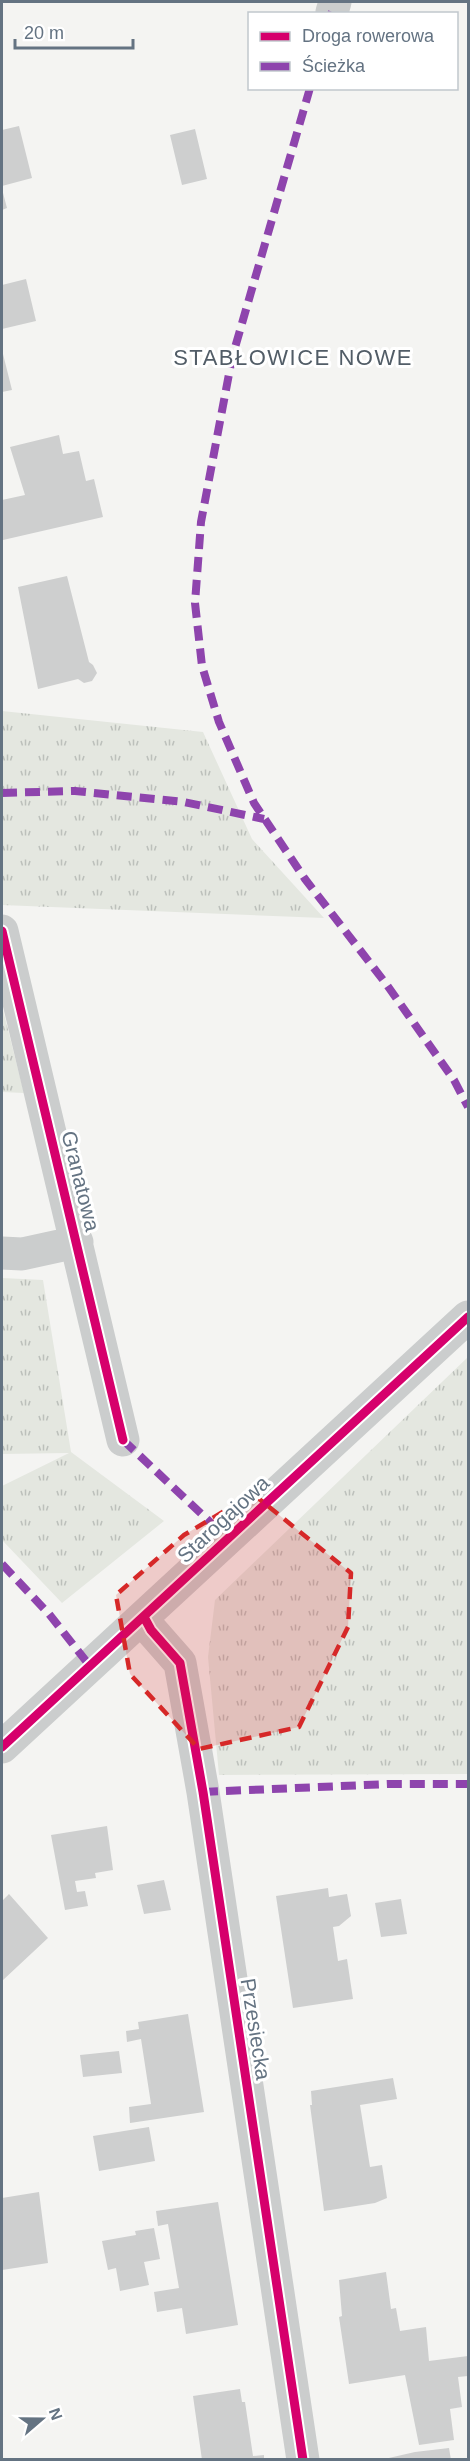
<svg xmlns="http://www.w3.org/2000/svg" width="470" height="2461" viewBox="0 0 470 2461" font-family="Helvetica,sans-serif">
  <defs>
    <pattern id="grass-tufts" width="24" height="20" patternUnits="userSpaceOnUse" patternTransform="scale(1.5)"><rect width="24" height="20" fill="#e4e7e0"/><path d="M3 7l-1-3M5 7V3M7 7l1-3M15 17l-1-3M17 17v-4M19 17l1-3" fill="none" stroke="#bcc0bb"/></pattern>
  </defs>
  <rect width="100%" height="100%" fill="#f4f4f2"/>
  <path fill="url(#grass-tufts)" d="M2,711L203,732L252,839L324,918L2,905Z
    M2,1006L24,1093L2,1092Z
    M2,1278L43,1280L71,1452L164,1521L62,1603L2,1540V1486L69,1453L2,1454Z
    M468,1357V1774L219,1775L208,1657L215,1600Z"/>
  <path fill="#cecfcf" d="M19,126L32,178L2,186V130Z
    M195,129L207,179L182,185L170,135Z
    M2,189L7,208L2,210Z
    M26,279L36,321L2,329V285Z
    M2,350L12,390L2,392Z
    M59,435L63,454L79,451L86,481L94,479L103,517L3,540L2,500L25,495L10,447Z
    M67,576L89,662L93,665L97,673L92,681L84,683L78,679L38,689L18,587Z
    M107,1826L113,1870L95,1873L96,1878L75,1881L77,1892L85,1891L88,1906L65,1910L51,1835Z
    M164,1880L171,1910L144,1914L137,1885Z
    M328,1888L329,1897L347,1894L351,1916L339,1926L333,1927L338,1961L347,1959L353,1999L293,2008L276,1896Z
    M9,1894L48,1938L2,1981V1901Z
    M401,1899L407,1934L381,1937L375,1903Z
    M188,2014L204,2112L130,2123L129,2107L151,2104L141,2039L127,2042L126,2031L139,2029L138,2022Z
    M119,2051L122,2073L83,2077L80,2055Z
    M393,2078L397,2099L360,2105L370,2167L382,2165L387,2198L375,2203L324,2211L310,2105H312L311,2091Z
    M149,2127L155,2161L99,2171L93,2136Z
    M39,2192L48,2263L2,2270V2198Z
    M218,2202L238,2325L186,2334L182,2308L157,2312L154,2292L179,2288L168,2224L158,2226L156,2211Z
    M154,2228L160,2259L144,2262L149,2285L120,2291L116,2268L108,2270L102,2241L136,2235L135,2231Z
    M386,2272L391,2309L396,2308L400,2331L426,2327L429,2361L468,2356V2376L458,2377L462,2407L450,2409L454,2440L419,2445L405,2375L349,2384L339,2317L342,2316L339,2280Z
    M240,2389L242,2402H245L253,2456L264,2455V2460H202L193,2396Z
    M449,2448L451,2460H380L415,2452Z"/>
  <g fill="none" stroke-linecap="round" stroke-linejoin="round">
    <path stroke="#cbcdcd" stroke-width="33" d="M332,12L335,2
      M2,931L123,1440
      M2,1253L22,1254L77,1242
      M144,1617L151,1630L180,1663L203,1792L303,2460
      M2,1747L468,1317"/>
    <path stroke="#8e44ad" stroke-width="8" stroke-dasharray="15 8" stroke-linecap="butt" d="M331,14L332,12
      M310,88L232,358L201,522L195,603L202,666L219,722L254,803L305,879L387,985L454,1080L468,1107
      M2,793L75,791L184,802L264,819
      M123,1440L208,1520L226,1540
      M2,1564L49,1614L90,1666
      M203,1792L389,1784H468"/>
    <defs>
      <path id="cycleway" d="M2,931L123,1440
        M144,1617L151,1630L180,1663L203,1792L303,2460
        M2,1747L468,1317"/>
    </defs>
    <use href="#cycleway" stroke="#fff" stroke-width="13"/>
    <use href="#cycleway" stroke="#d6006c" stroke-width="9"/>
  </g>
  <path fill="#d62828" fill-opacity="0.2" stroke="#d62828" stroke-width="4.5" stroke-dasharray="12 8" stroke-linejoin="round" d="M253,1494L351,1573L348,1627L299,1727L199,1749L130,1674L116,1595L184,1535Z"/>
  <g text-anchor="middle" dominant-baseline="central" stroke-width="6" stroke-linejoin="round" paint-order="stroke">
    <g font-size="21" fill="#647382" stroke="#fff">
      <text transform="translate(81 1181) rotate(76)">Granatowa</text>
      <text transform="translate(223 1519) rotate(-43)">Starogajowa</text>
      <text transform="translate(256 2029) rotate(81)">Przesiecka</text>
    </g>
    <g font-size="22" letter-spacing="1.5" fill="#525d67" stroke="#fff">
      <text x="293" y="357">STABŁOWICE NOWE</text>
    </g>
  </g>
  <rect width="470" height="2461" fill="none" stroke="#647382" stroke-width="6"/>
  <rect x="248" y="12" width="210" height="78" fill="#ffffff" stroke="#c1c7cd" stroke-width="1.5"/>
  <rect x="260" y="32" width="30" height="9" fill="#d6006c" stroke="#c1c7cd" stroke-width="1.5"/>
  <text x="302" y="42" font-size="18" fill="#647382">Droga rowerowa</text>
  <rect x="260" y="62" width="30" height="9" fill="#8e44ad" stroke="#c1c7cd" stroke-width="1.5"/>
  <text x="302" y="72" font-size="18" fill="#647382">Ścieżka</text>
  <g transform="translate(42 2419) rotate(70)" stroke="#ffffff" stroke-width="4.5" paint-order="stroke">
  <path d="M0-4.5L10 22L0 15L-10 22Z" fill="#647382"/>
  <text y="-9" font-size="16" font-weight="bold" text-anchor="middle" fill="#647382">N</text>
  </g>
  <path d="M15 39v9h118v-9" fill="none" stroke="#647382" stroke-width="3"/>
  <text x="24" y="39" font-size="18" fill="#647382" stroke="#ffffff" stroke-width="4.5" paint-order="stroke">20 m</text>
</svg>
